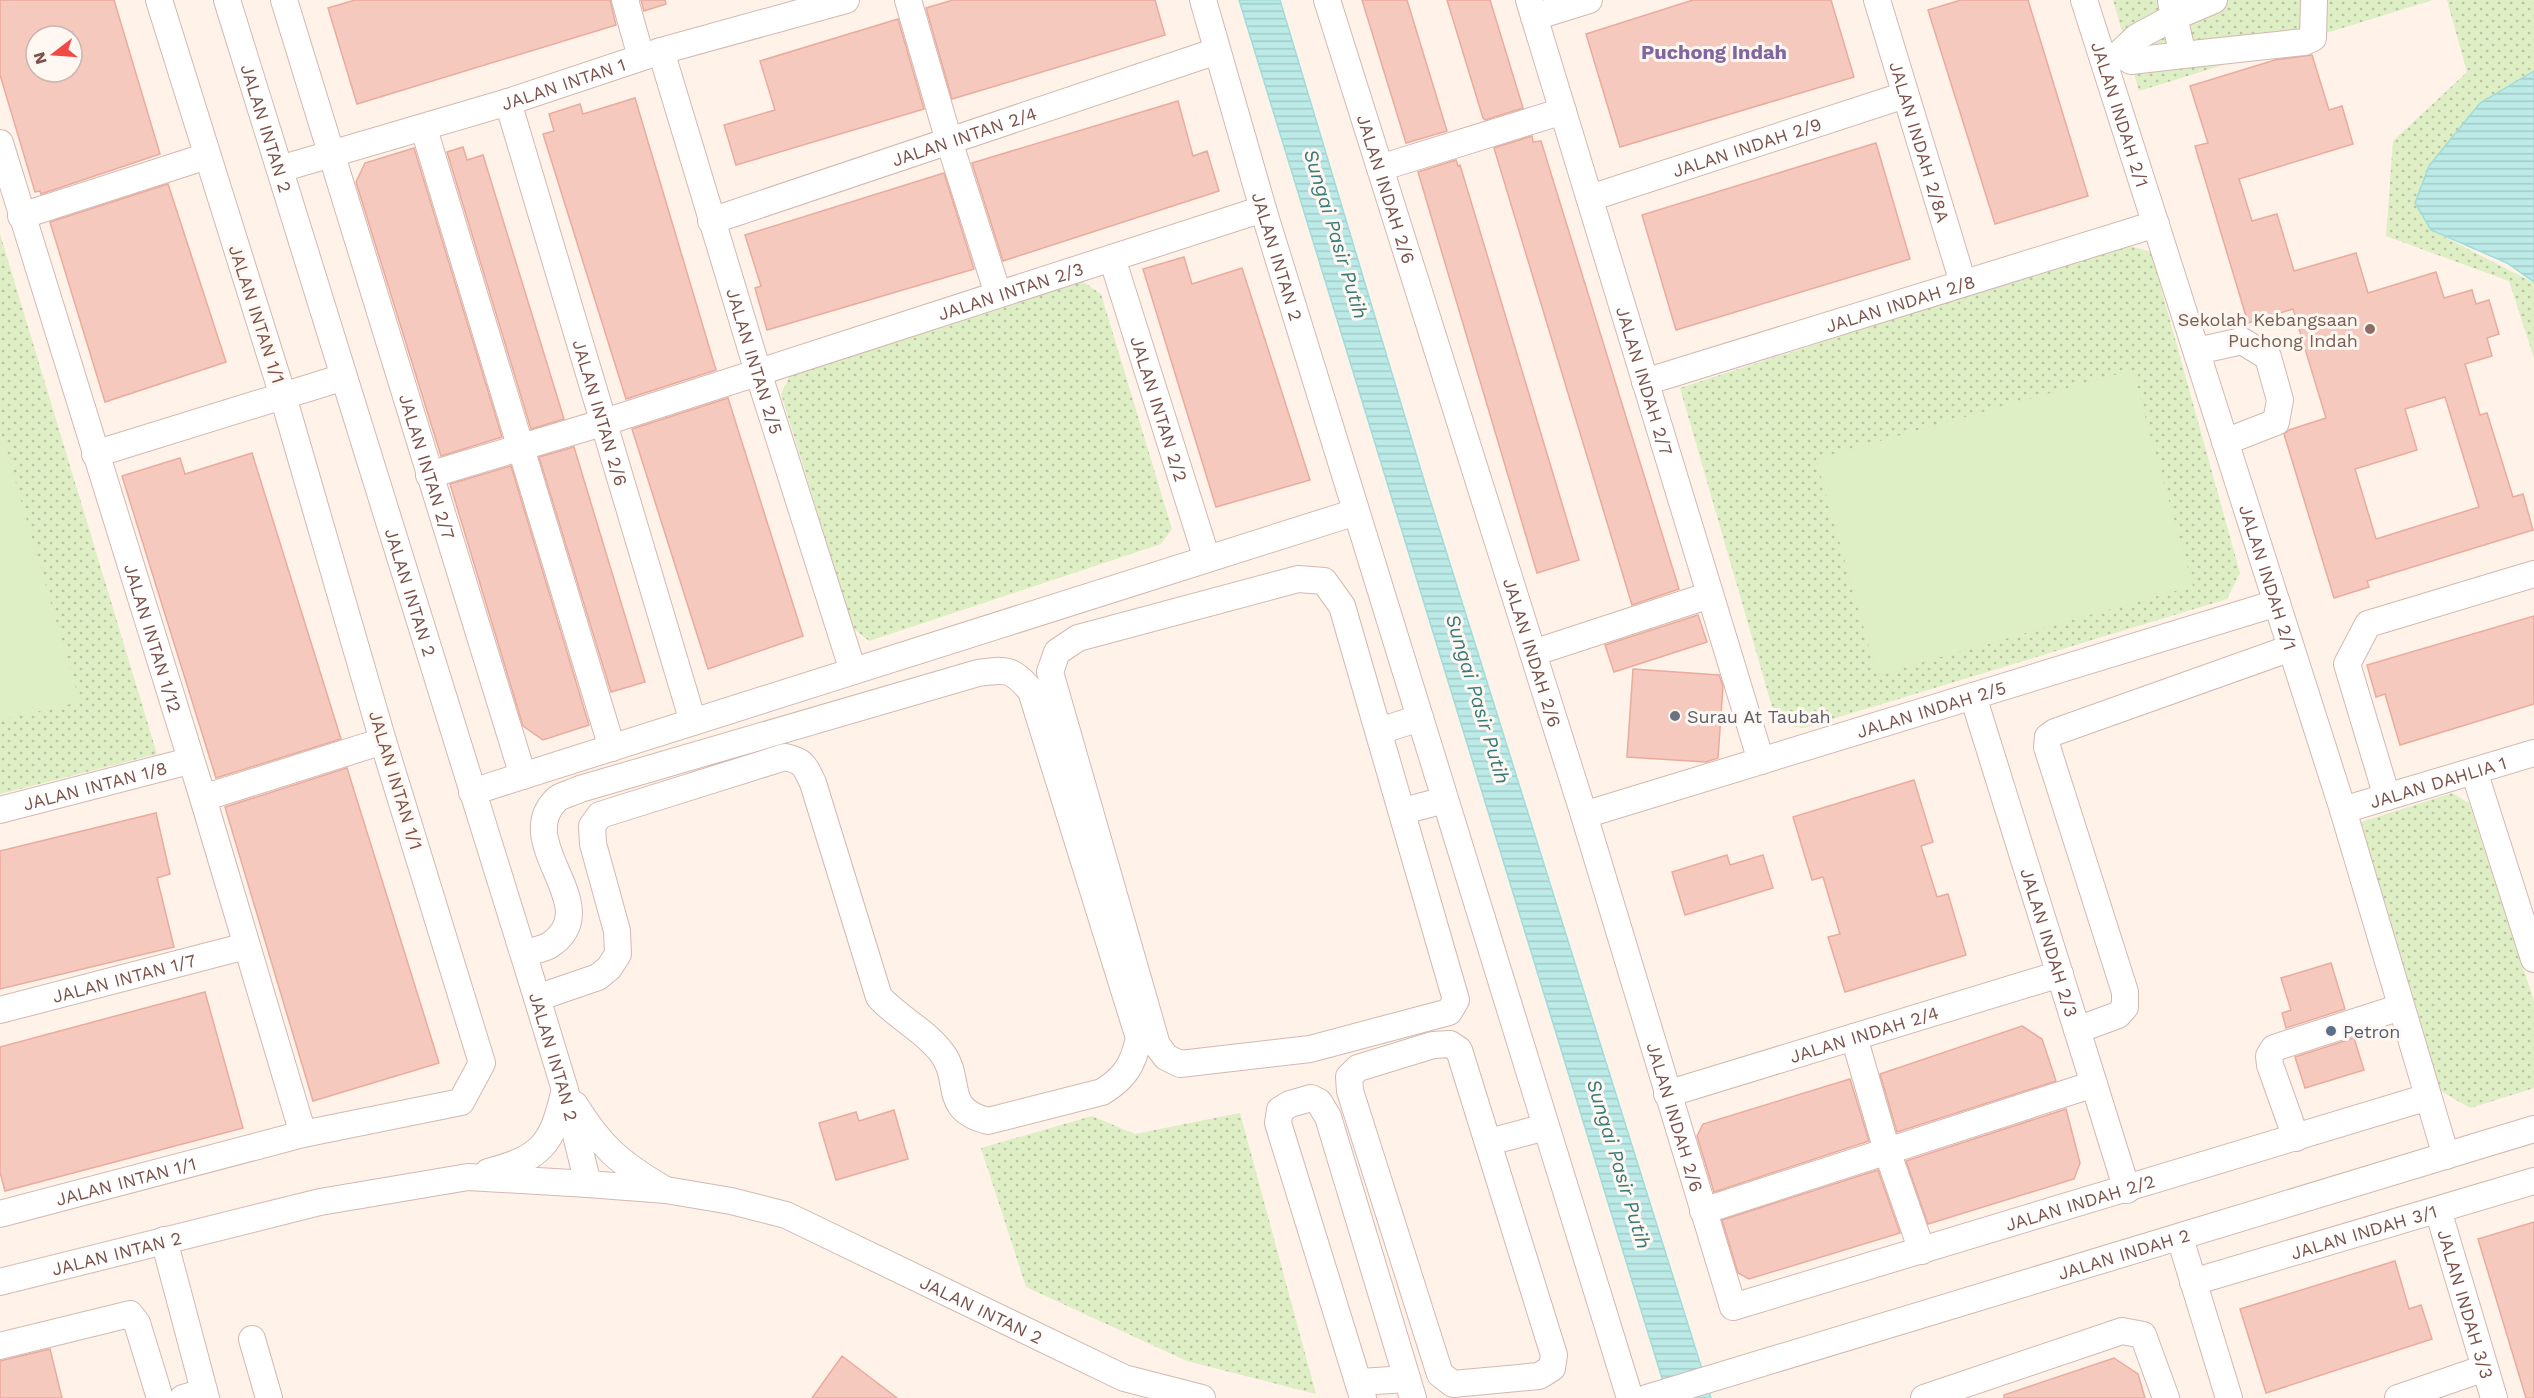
<svg xmlns="http://www.w3.org/2000/svg" width="2534" height="1398" viewBox="0 0 2534 1398" font-family="'Work Sans',sans-serif">
  <defs>
    <pattern id="park-dots" width="8" height="8" patternUnits="userSpaceOnUse" patternTransform="scale(1.5)"><rect width="8" height="8" fill="#deeec5"/><path d="M2 2h.1M6 6h.1" fill="none" stroke="#b9c3a2" stroke-width="1.8" stroke-linecap="round"/></pattern>
    <pattern id="water-rules" width="6" height="5" patternUnits="userSpaceOnUse" patternTransform="scale(1.5)"><rect width="6" height="5" fill="#bbeae7"/><path d="M0 2.5h6" fill="none" stroke="#a4cac8"/></pattern>
  </defs>
  <rect width="100%" height="100%" fill="#fef2e9"/>
  <path fill="url(#park-dots)" d="M2113,0H2433L2139,91Z
    M2447,0H2534V71L2480,103L2415,203L2431,230L2534,283V358L2509,281L2386,236L2393,141L2467,72Z
    M0,234L157,754L0,794Z
    M2123,244L2151,252L2240,573L2227,599L1803,728L1777,724L1680,388Z
    M1082,281L1101,294L1172,529L1161,544L869,641L853,628L781,394L791,373Z
    M2452,793L2469,803L2534,1001V1088L2470,1108L2441,1091L2361,822Z
    M1240,1113L1316,1394L1187,1361L1026,1287L981,1148L1092,1116L1135,1134Z"/>
  <path fill="#deeec5" d="M2132,370L2193,586L1877,675L1816,459Z
    M0,429L80,702L0,720Z"/>
  <path fill="url(#water-rules)" stroke="#a0ddda" stroke-width="1.5" d="M1239,0H1280L1426,487L1711,1398H1668Z
    M2534,71V282L2507,263L2431,230L2415,203L2429,166L2480,103Z"/>
  <path fill="#f6c9be" stroke="#eaab9d" stroke-width="1.5" fill-rule="evenodd" d="M0,0H114L160,154L41,194L40,191L35,192L0,75ZM72,32V72H36V36H59Z
    M355,0H610L616,25L357,104L328,8Z
    M641,0H665L666,4L644,11Z
    M953,0H1155L1165,35L952,99L926,8Z
    M1362,0H1407L1447,131L1406,143Z
    M1447,0H1490L1523,108L1485,120L1483,118Z
    M1693,0H1831L1854,77L1620,147L1586,34Z
    M1961,0H2028L2088,196L1995,224L1928,10Z
    M898,19L924,109L736,165L724,125L775,110L760,61Z
    M2312,55L2329,110L2342,106L2353,144L2239,179L2252,221L2277,214L2294,271L2356,253L2368,293L2436,272L2444,298L2472,290L2476,304L2489,300L2499,334L2487,338L2492,356L2465,364L2480,415L2487,413L2513,497L2523,494L2533,530L2367,581L2369,587L2334,598L2284,434L2289,430L2326,418L2293,309L2248,323L2195,146L2208,143L2190,86L2275,60ZM2445,397L2479,507L2376,539L2355,469L2417,450L2405,409Z
    M635,98L716,370L626,399L543,134L554,131L549,114L580,104L583,114Z
    M1178,101L1193,156L1207,151L1219,191L1003,261L972,163Z
    M1532,136L1533,142L1541,141L1679,589L1632,605L1494,148Z
    M1876,143L1910,259L1676,330L1642,215Z
    M463,147L467,160L483,155L564,419L531,429L447,152Z
    M414,148L502,437L441,456L356,182L365,163Z
    M1456,160L1458,166L1460,165L1579,560L1537,573L1418,172Z
    M944,173L974,269L767,330L755,288L761,286L745,235Z
    M168,184L226,362L105,402L50,222Z
    M1184,257L1192,284L1242,268L1310,480L1216,507L1143,269Z
    M728,398L803,636L708,669L632,429Z
    M574,447L645,682L611,692L539,457Z
    M252,453L341,739L216,778L122,476L180,458L185,474Z
    M511,466L589,725L543,740L523,726L450,484Z
    M1698,615L1707,642L1614,672L1605,645Z
    M2534,616V704L2400,745L2385,694L2376,697L2367,665Z
    M1633,669L1719,675L1723,686L1718,758L1706,762L1627,757Z
    M347,768L439,1063L313,1101L225,807Z
    M1914,780L1933,842L1921,846L1937,897L1948,894L1966,955L1845,992L1828,937L1840,934L1823,877L1812,880L1793,817Z
    M156,813L170,874L157,878L174,947L0,989V851Z
    M1727,855L1730,865L1763,855L1773,888L1685,915L1672,872Z
    M2331,963L2345,1009L2286,1028L2282,1013L2291,1010L2281,978Z
    M205,992L243,1128L5,1191L0,1172V1047Z
    M2022,1026L2042,1039L2056,1081L1897,1132L1880,1074Z
    M2354,1038L2364,1070L2305,1088L2295,1057Z
    M1850,1079L1869,1141L1714,1192L1697,1136L1703,1124Z
    M2066,1109L2080,1163L2074,1179L1928,1224L1906,1161Z
    M894,1110L908,1159L836,1180L819,1123L856,1112L859,1121Z
    M1878,1170L1900,1233L1749,1279L1738,1273L1722,1220Z
    M2534,1222V1398H2526L2478,1239Z
    M2395,1261L2409,1309L2421,1305L2432,1339L2266,1393L2240,1309Z
    M50,1349L62,1398H0V1361Z
    M842,1356L897,1398H812Z
    M2114,1358L2138,1374L2145,1398H2004V1395Z"/>
  <g fill="none" stroke-linecap="round" stroke-linejoin="round">
    <defs>
      <g id="minor">
        <path id="s1" d="M227,0L537,998L565,1090L588,1184L666,1190L731,1201L786,1215L1124,1378L1202,1398"/>
        <path id="s2" d="M284,0L523,776"/>
        <path d="M625,0L641,57"/>
        <path d="M908,0L949,141L998,294"/>
        <path id="s3" d="M1203,0L1263,209L1630,1398"/>
        <path id="s4" d="M1327,0L1584,815L1733,1307L2428,1097"/>
        <path id="s5" d="M1529,0L1761,761"/>
        <path id="s6" d="M1877,0L1963,283"/>
        <path id="s7" d="M2084,0L2343,810L2446,1156"/>
        <path d="M2171,1L2174,17L2214,0"/>
        <path d="M1534,17L1589,0"/>
        <path id="s8" d="M661,51L758,372L853,671"/>
        <path d="M2119,54L2131,61L2183,55"/>
        <path d="M2103,59L2119,54L2137,37L2174,17L2183,55L2304,42L2313,38L2314,0"/>
        <path id="s9" d="M508,102L693,722"/>
        <path d="M424,129L612,748"/>
        <path id="s10" d="M0,143L203,798L303,1134"/>
        <path d="M1380,168L1563,111"/>
        <path id="s11" d="M280,169L508,102L661,51L846,0"/>
        <path id="s12" d="M1590,198L1905,95"/>
        <path d="M21,216L207,156"/>
        <path id="s13" d="M711,221L1217,51"/>
        <path id="s14" d="M1112,258L1207,559"/>
        <path d="M2197,351L2242,341L2268,357L2280,400L2276,422L2225,442"/>
        <path id="s15" d="M1645,382L2156,224"/>
        <path d="M95,454L344,377"/>
        <path id="s16" d="M429,475L605,422L1263,209"/>
        <path d="M1298,579L1324,581L1342,606L1456,1000L1449,1012L1310,1049L1180,1064L1166,1057L1157,1045L1050,672L1057,652L1078,638Z"/>
        <path d="M1533,653L1710,595"/>
        <path id="s17" d="M1973,696L2127,1190"/>
        <path d="M1379,731L1420,718"/>
        <path d="M2474,771L2534,959"/>
        <path d="M472,792L1356,512"/>
        <path d="M2387,797L2347,664L2368,624L2534,574"/>
        <path d="M203,798L383,741"/>
        <path id="s18" d="M0,810L189,761"/>
        <path id="s19" d="M2343,810L2534,753"/>
        <path d="M1403,811L1445,800"/>
        <path id="s20" d="M1584,815L2277,603"/>
        <path d="M524,954C532,951 543,949 550,945C607,907 513,845 555,801C560,795 572,793 580,789L978,673C1006,669 1012,668 1031,691L1139,1038C1133,1065 1125,1078 1102,1092L988,1121C941,1109 963,1081 942,1053C926,1031 898,1018 879,997L813,783C805,766 804,761 785,757L600,815L592,826L593,844L617,931L618,954L609,968L598,977L537,998"/>
        <path id="s21" d="M0,1010L246,946"/>
        <path d="M2077,1030L2118,1015L2125,1007V992L2047,747L2048,737L2055,732L2291,648"/>
        <path d="M1854,1037L1887,1151L1922,1251"/>
        <path d="M1450,1044L1459,1050L1554,1355L1552,1368L1539,1376L1453,1384L1440,1374L1350,1091L1349,1077L1358,1068L1433,1045Z"/>
        <path id="s22" d="M1667,1094L2060,974"/>
        <path d="M575,1105C601,1147 620,1163 662,1188"/>
        <path d="M2296,1138L2270,1065L2269,1056L2274,1048L2401,1007"/>
        <path d="M1489,1142L1546,1127"/>
        <path d="M488,1172C541,1158 552,1145 564,1093"/>
        <path id="s23" d="M2438,1210L2494,1398"/>
        <path d="M1703,1211L2094,1084"/>
        <path id="s24" d="M0,1214L303,1134L461,1102L482,1063L383,741L283,396L159,0"/>
        <path d="M2180,1238L2229,1398"/>
        <path d="M164,1240L206,1398"/>
        <path id="s25" d="M0,1282L320,1202L468,1177L588,1184"/>
        <path id="s26" d="M2193,1282L2534,1181"/>
        <path d="M252,1339L269,1398"/>
        <path d="M0,1346L130,1314L137,1323L160,1398"/>
        <path d="M1360,1382L1407,1379"/>
        <path d="M183,1398L204,1392"/>
        <path d="M1363,1398L1278,1123L1280,1110L1290,1104L1311,1098L1319,1102L1328,1117L1413,1398"/>
        <path id="s27" d="M1647,1398L2534,1129"/>
        <path d="M1924,1398L2122,1331L2143,1335L2166,1398"/>
        <path d="M2398,1398L2485,1368"/>
      </g>
    </defs>
    <use href="#minor" stroke="#d4b8b0" stroke-width="28"/>
    <use href="#minor" stroke="#fff" stroke-width="26"/>
  </g>
  <circle fill="#8d6e63" stroke="#fff7f1" stroke-width="2" cx="2370" cy="329" r="6"/>
  <circle fill="#6b7280" stroke="#fff7f1" stroke-width="2" cx="1675" cy="716" r="6"/>
  <circle fill="#5c6f8a" stroke="#fff7f1" stroke-width="2" cx="2331" cy="1031" r="6"/>
  <g text-anchor="middle" dominant-baseline="central" stroke-width="6" stroke-linejoin="round" paint-order="stroke">
    <g font-size="18" fill="#7c5149" stroke="#fff7f1">
      <text stroke="none"><textPath href="#s11" startOffset="296">JALAN INTAN 1</textPath></text>
      <text stroke="none"><textPath href="#s7" startOffset="120">JALAN INDAH 2/1</textPath></text>
      <text stroke="none"><textPath href="#s1" startOffset="134">JALAN INTAN 2</textPath></text>
      <text stroke="none"><textPath href="#s13" startOffset="267">JALAN INTAN 2/4</textPath></text>
      <text stroke="none"><textPath href="#s6" startOffset="148">JALAN INDAH 2/8A</textPath></text>
      <text stroke="none"><textPath href="#s12" startOffset="165">JALAN INDAH 2/9</textPath></text>
      <text stroke="none"><textPath href="#s4" startOffset="198">JALAN INDAH 2/6</textPath></text>
      <text stroke="none"><textPath href="#s3" startOffset="267">JALAN INTAN 2</textPath></text>
      <text stroke="none"><textPath href="#s16" startOffset="610">JALAN INTAN 2/3</textPath></text>
      <text stroke="none"><textPath href="#s15" startOffset="267">JALAN INDAH 2/8</textPath></text>
      <text transform="translate(257 314) rotate(72)">JALAN INTAN 1/1</text>
      <text stroke="none"><textPath href="#s8" startOffset="324">JALAN INTAN 2/5</textPath></text>
      <text stroke="none"><textPath href="#s5" startOffset="398">JALAN INDAH 2/7</textPath></text>
      <text stroke="none"><textPath href="#s14" startOffset="158">JALAN INTAN 2/2</textPath></text>
      <text stroke="none"><textPath href="#s9" startOffset="324">JALAN INTAN 2/6</textPath></text>
      <text stroke="none"><textPath href="#s2" startOffset="488">JALAN INTAN 2/7</textPath></text>
      <text stroke="none"><textPath href="#s7" startOffset="606">JALAN INDAH 2/1</textPath></text>
      <text stroke="none"><textPath href="#s1" startOffset="620">JALAN INTAN 2</textPath></text>
      <text stroke="none"><textPath href="#s10" startOffset="518">JALAN INTAN 1/12</textPath></text>
      <text stroke="none"><textPath href="#s4" startOffset="684">JALAN INDAH 2/6</textPath></text>
      <text stroke="none"><textPath href="#s20" startOffset="363">JALAN INDAH 2/5</textPath></text>
      <text transform="translate(396 780) rotate(73)">JALAN INTAN 1/1</text>
      <text stroke="none"><textPath href="#s19" startOffset="99">JALAN DAHLIA 1</textPath></text>
      <text stroke="none"><textPath href="#s18" startOffset="98">JALAN INTAN 1/8</textPath></text>
      <text stroke="none"><textPath href="#s17" startOffset="258">JALAN INDAH 2/3</textPath></text>
      <text stroke="none"><textPath href="#s21" startOffset="128">JALAN INTAN 1/7</textPath></text>
      <text stroke="none"><textPath href="#s22" startOffset="206">JALAN INDAH 2/4</textPath></text>
      <text stroke="none"><textPath href="#s1" startOffset="1106">JALAN INTAN 2</textPath></text>
      <text stroke="none"><textPath href="#s4" startOffset="1170">JALAN INDAH 2/6</textPath></text>
      <text stroke="none"><textPath href="#s24" startOffset="130">JALAN INTAN 1/1</textPath></text>
      <text stroke="none"><textPath href="#s4" startOffset="1731">JALAN INDAH 2/2</textPath></text>
      <text stroke="none"><textPath href="#s26" startOffset="178">JALAN INDAH 3/1</textPath></text>
      <text stroke="none"><textPath href="#s25" startOffset="120">JALAN INTAN 2</textPath></text>
      <text stroke="none"><textPath href="#s27" startOffset="498">JALAN INDAH 2</textPath></text>
      <text stroke="none"><textPath href="#s23" startOffset="98">JALAN INDAH 3/3</textPath></text>
      <text stroke="none"><textPath href="#s1" startOffset="1656">JALAN INTAN 2</textPath></text>
    </g>
    <g font-size="18" fill="#785e54" stroke="#fff7f1" text-anchor="end">
      <text x="2358" y="319">Sekolah Kebangsaan<tspan x="2358" dy="21">Puchong Indah</tspan></text>
    </g>
    <g font-size="18" fill="#5b616d" stroke="#fff7f1" text-anchor="start">
      <text x="1687" y="716">Surau At Taubah</text>
    </g>
    <g font-size="18" fill="#4e5e75" stroke="#fff7f1" text-anchor="start">
      <text x="2343" y="1031">Petron</text>
    </g>
    <g font-size="20" font-weight="bold" fill="#80669e" stroke="#fff7f1">
      <text x="1714" y="52">Puchong Indah</text>
    </g>
    <g font-size="20" font-style="italic" fill="#387a78" stroke="#fff7f1">
      <text transform="translate(1336 234) rotate(73)">Sungai Pasir Putih</text>
      <text transform="translate(1478 699) rotate(73)">Sungai Pasir Putih</text>
      <text transform="translate(1619 1164) rotate(73)">Sungai Pasir Putih</text>
    </g>
  </g>
  <g transform="translate(54 54) rotate(253)"><circle r="28" fill="#fff7f1" stroke="#cbb5ae" stroke-width="1.5"/>
  <path d="M0-4.5L10 22L0 15L-10 22Z" fill="#f14946"/>
  <text y="-9" font-size="16" font-weight="bold" text-anchor="middle" fill="#7c5149">N</text>
  </g>
</svg>
